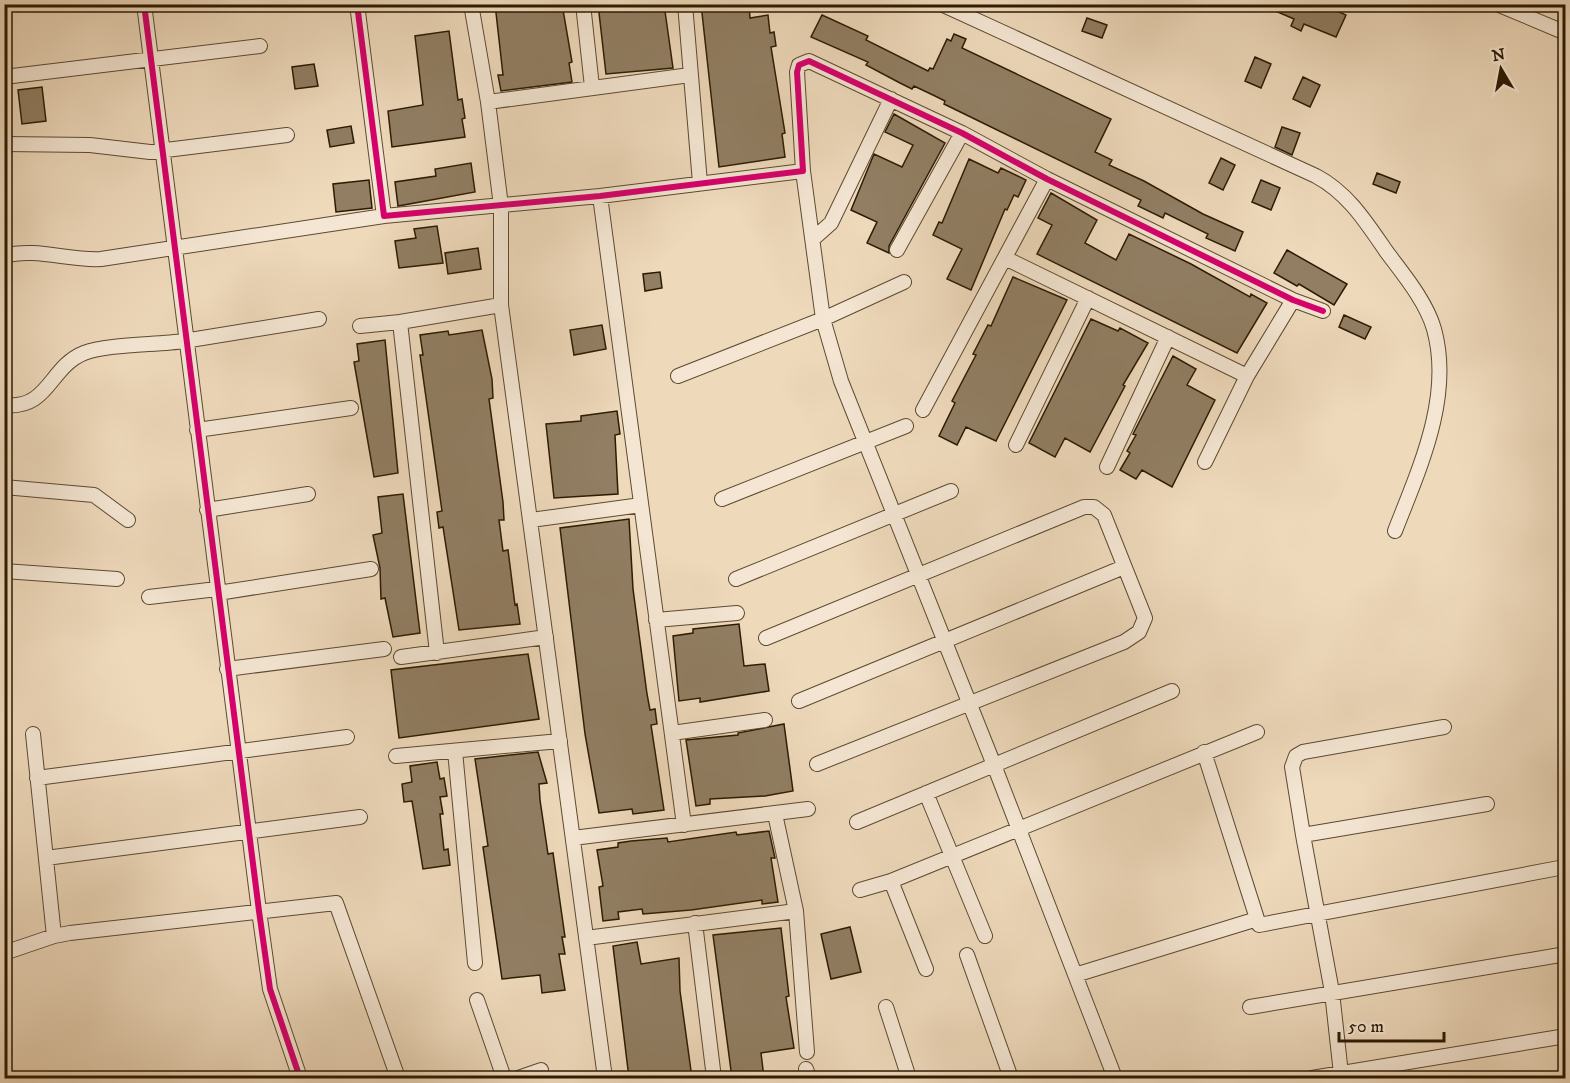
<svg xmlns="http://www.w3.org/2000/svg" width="1570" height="1083" viewBox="0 0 1570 1083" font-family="'IM FELL DW Pica',serif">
  <rect width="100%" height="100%" fill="#eed9bb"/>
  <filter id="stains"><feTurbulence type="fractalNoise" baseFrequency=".00333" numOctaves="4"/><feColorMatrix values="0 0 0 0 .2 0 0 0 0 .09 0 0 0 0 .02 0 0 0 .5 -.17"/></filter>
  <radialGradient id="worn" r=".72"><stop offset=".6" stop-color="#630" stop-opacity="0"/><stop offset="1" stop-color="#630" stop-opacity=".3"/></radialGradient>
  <path fill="#917e63" stroke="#2c1b03" stroke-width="1.5" d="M495,4H562L572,62L569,63L572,82L501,91L498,75H503Z
    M598,4H622V7L664,4L673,68L606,74Z
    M701,4H749L750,18L768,15L770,33L774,32L776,46L771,47L785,133L782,134L785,157L719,167Z
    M1259,4H1322L1346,15L1336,37L1304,24L1301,31L1291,26L1294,19Z
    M822,15L868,36L866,40L928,71L930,68L933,69L947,39L951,41L954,34L966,39L962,48L1111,119L1095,152L1112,160L1109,165L1144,181L1203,214L1243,232L1235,251L1206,238L1208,234L1165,213L1163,218L1138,206L1141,200L944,104L945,101L935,96L914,86L912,89L900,83L866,65L868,62L811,37Z
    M1087,18L1107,25L1102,38L1082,31Z
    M449,31L458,100L462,99L465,118L462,119L465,137L392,147L388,111L423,105L415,36Z
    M1255,57L1271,64L1261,88L1245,81Z
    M314,64L318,86L295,89L292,67Z
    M1303,77L1320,85L1310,107L1293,99Z
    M42,87L46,121L22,124L18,90Z
    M894,114L945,143L889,246V253L867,243L877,222L851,210L874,154L902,167L913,145L885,132Z
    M351,126L354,143L330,147L327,130Z
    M1282,127L1300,133L1292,155L1275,147Z
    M1221,158L1235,165L1223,190L1209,183Z
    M969,159L998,173L1001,168L1026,180L1018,197L1014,195L1007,210L1005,209L971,290L947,279L962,249L933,235L939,222L942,223Z
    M471,163L475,192L398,206L395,182L436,176L435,169Z
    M1377,173L1400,182L1396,193L1373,184Z
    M369,180L372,208L336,212L333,184Z
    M1261,180L1280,188L1271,210L1252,202Z
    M1051,193L1097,220L1085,243L1116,260L1129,234L1191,264L1250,297L1251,294L1267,303L1237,353L1037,254L1052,225L1038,218Z
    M437,226L443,263L399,268L395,241L416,238L414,229Z
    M478,248L481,269L448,274L445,253Z
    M1287,250L1347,284L1334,305L1299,284L1297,286L1274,273Z
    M660,272L662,288L645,291L643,274Z
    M1013,277L1067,300L996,441L966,427L957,445L939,436L955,403L952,401L976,355L973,354L988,325L991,326Z
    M1344,315L1371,327L1365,339L1339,327Z
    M1091,319L1118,331L1120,328L1148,343L1123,385L1125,386L1090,452L1065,438L1055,457L1029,443Z
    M602,325L606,349L574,355L570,330Z
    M482,330L492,379L493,398L489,399L503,502L504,520H499L503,551L508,550L515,605L517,604L520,624L459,630L443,527L439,528L437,512L442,511L420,355H423L420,335L448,331L449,335Z
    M385,340L398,473L374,477L354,362L359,361L357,344Z
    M1173,356L1196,369L1187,385L1215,400L1172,487L1142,470L1136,479L1120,470L1130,453L1127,451L1136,435L1133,434Z
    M617,411L620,434L615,435L618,494L554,498L546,424L581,421V416Z
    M403,494L420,633L393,637L385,598L381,599L380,568L373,535L382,533L378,497Z
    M629,519L633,589L647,694L650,710L655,709L657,724L651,725L664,810L633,814L632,809L599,813L585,734L560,528Z
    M739,624L744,666L765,664L769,691L700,702V698L679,701L673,636L693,633V629Z
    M528,654L539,719L399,738L391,670Z
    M784,724L793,791L765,796L710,799V804L696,806L686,740L738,735V733Z
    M538,752L547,783L539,784L540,800L548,854L553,853L565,937H562L565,954H559L565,990L542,993L540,975L502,979L483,847L488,846L475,759Z
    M437,762L440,779L444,778L447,796L440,797L443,814H440L444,850L448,849L450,865L423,869L412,801L404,802L402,784L412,782L410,766Z
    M769,831L775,858H771L778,902L762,904V900L691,910L643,914L642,909L618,912L619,919L603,921L599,887L603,886L597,850L618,847V843L631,841L667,838L668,842L736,832L737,835Z
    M850,927L861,972L831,979L821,934Z
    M781,928L789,996L786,997L794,1048L761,1053L764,1078H732L713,935Z
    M637,942L641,964L679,958L680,991L692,1078H629L613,946Z"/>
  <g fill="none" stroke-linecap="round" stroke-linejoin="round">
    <defs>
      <path id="minor" d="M144,4L259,911L270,989L300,1078
        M357,4L384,216L600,196L803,171L797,72L799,65L809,61L962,133L1047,179L1293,300L1323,311
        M471,4L488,102L501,206V305L605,1078
        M583,4L592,87
        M685,4L700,183
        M941,4L1316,176C1348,193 1366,222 1386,251C1403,274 1426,301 1434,329C1453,397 1419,469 1395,531
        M1497,4L1566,33
        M4,77L260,46
        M488,102L690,75
        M4,144L90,145L150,152L287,135
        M803,171L823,319L841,381L994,765L1115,1078
        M600,196L684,825
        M813,239L831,223L891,99
        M897,250L962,133
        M4,256C36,247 69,261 101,259L384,216
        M1005,258L1247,376
        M360,326L400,322
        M678,376L823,319L904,282
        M4,405C49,410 49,367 84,353C107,344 157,345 184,341C229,334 274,326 319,319
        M923,410L1047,179
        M197,430L351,408
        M1016,445L1088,298
        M1205,462L1247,376L1293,300
        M1107,467L1168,337
        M4,487L94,495L128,520
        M722,499L906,426
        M207,510L308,494
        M531,520L641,505
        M4,571L117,579
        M736,579L951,491
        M218,593L371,569
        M149,597L217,589
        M656,620L737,613
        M766,638L1084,507H1094L1104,515L1145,618L1139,632L1124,642L817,764
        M437,653L400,322L501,305
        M401,657L546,637
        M227,669L384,649
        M799,701L1124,567
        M672,733L765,720
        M33,734L54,936
        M455,751L475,963
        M1204,752L1259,925L1559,868
        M396,756L560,741
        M37,778L347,737
        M926,793L985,936
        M775,814L796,911L807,1052
        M857,822L1172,691
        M1303,835L1292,767L1296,756L1303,752L1444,727
        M573,838L808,809
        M46,858L360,817
        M891,881L926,969
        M860,890L891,881L1257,732
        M695,923L714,1078
        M586,938L796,911
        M4,953L54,936L70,933L336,903L398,1078
        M967,955L1011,1078
        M1075,975L1257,919
        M477,1000L504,1078
        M886,1007L909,1078
        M1250,1007L1566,954
        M806,1069L809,1078
        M1341,1074L1332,992L1303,835L1487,804
        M518,1078L541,1070
        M1312,1078L1566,1036"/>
    </defs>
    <use href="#minor" stroke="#5c4a31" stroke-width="16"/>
    <use href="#minor" stroke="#f4e6d3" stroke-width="14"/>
    <defs>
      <path id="cycleway" d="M144,4L259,911L270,989L300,1078
        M357,4L384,216L600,196L803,171L797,72L799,65L809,61L962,133L1047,179L1293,300L1323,311"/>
    </defs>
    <use href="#cycleway" stroke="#f4e6d3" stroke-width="10"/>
    <use href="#cycleway" stroke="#d6006c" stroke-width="6"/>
  </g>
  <rect width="1570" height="1083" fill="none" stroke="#eed9bb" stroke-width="24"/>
  <rect x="6" y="6" width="1558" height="1071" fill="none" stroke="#2c1b03" stroke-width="3"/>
  <rect x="12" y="12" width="1546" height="1059" fill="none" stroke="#2c1b03" stroke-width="1.5"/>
  <g transform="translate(1501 69) rotate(350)" stroke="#f4e6d3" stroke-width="4.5" paint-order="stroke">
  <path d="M0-4.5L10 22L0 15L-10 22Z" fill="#2c1b03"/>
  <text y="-9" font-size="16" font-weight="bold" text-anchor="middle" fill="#2c1b03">N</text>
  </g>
  <path d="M1339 1032v9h105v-9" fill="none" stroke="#2c1b03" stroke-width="3"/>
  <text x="1348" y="1032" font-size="18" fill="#2c1b03" stroke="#f4e6d3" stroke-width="4.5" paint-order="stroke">50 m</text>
  <rect width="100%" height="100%" filter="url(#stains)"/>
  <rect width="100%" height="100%" fill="url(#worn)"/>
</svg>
